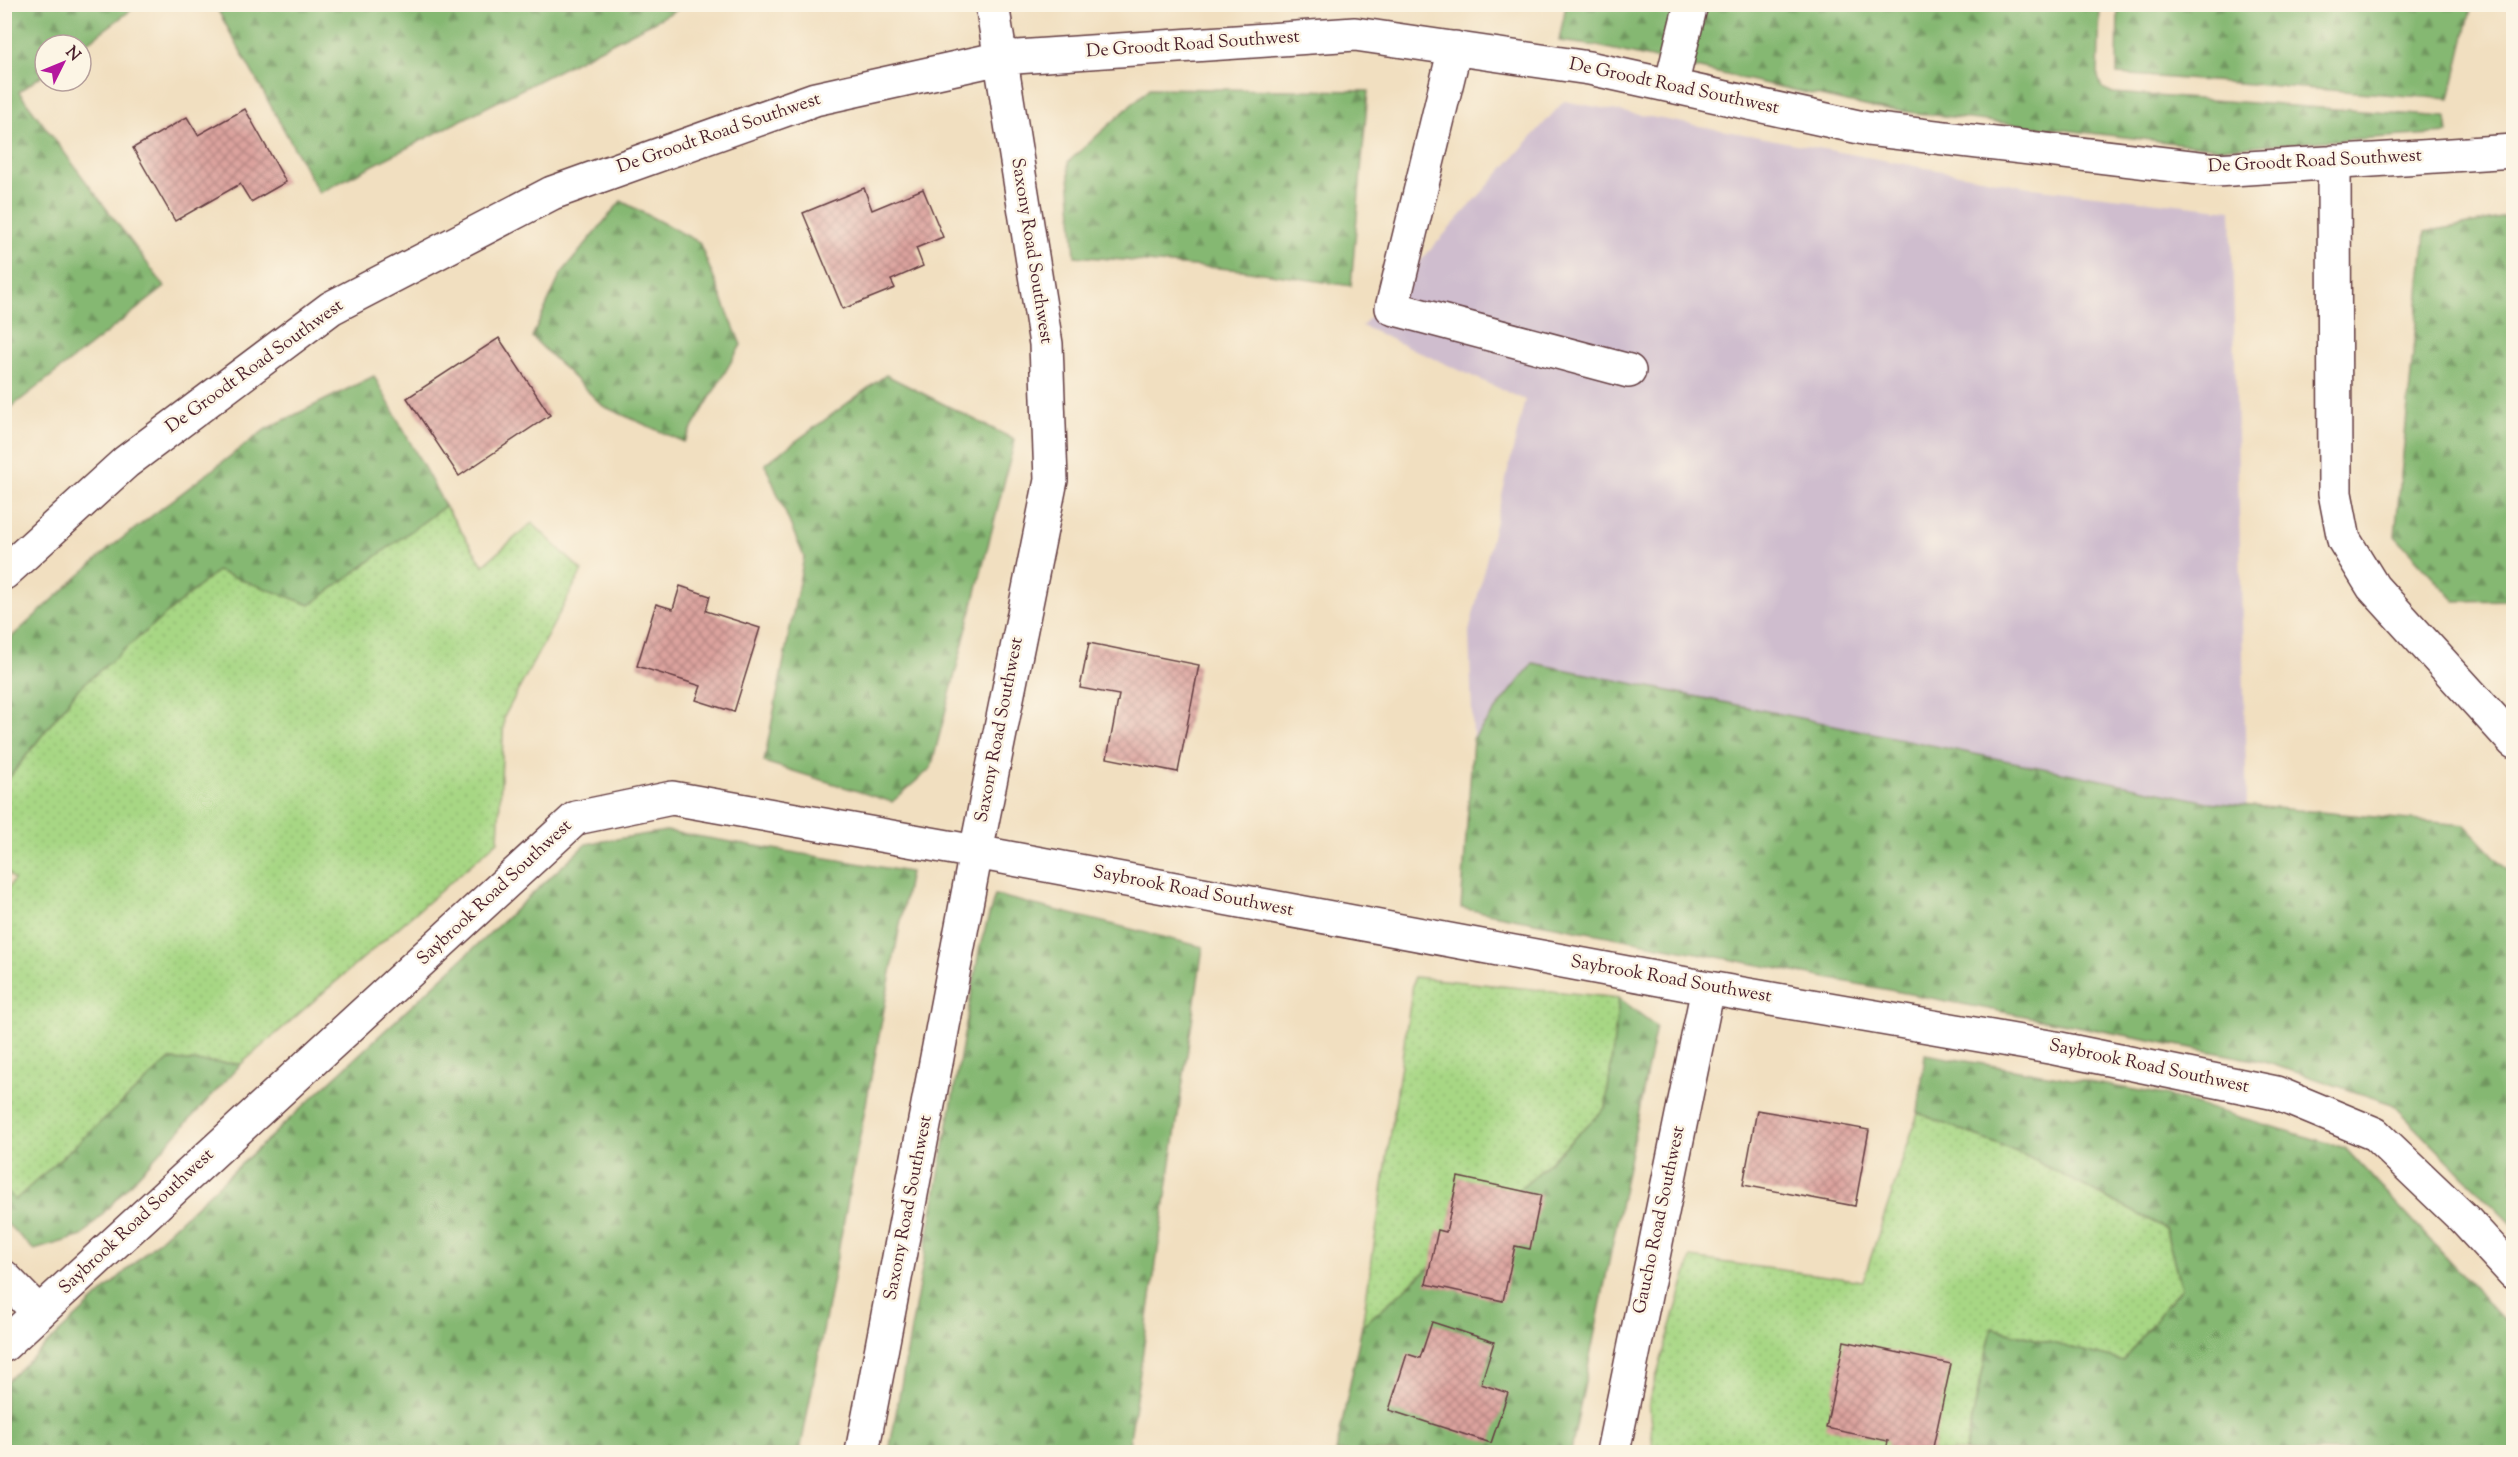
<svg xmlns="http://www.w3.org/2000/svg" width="2518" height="1457" viewBox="0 0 2518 1457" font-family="'Sorts Mill Goudy',serif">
  <defs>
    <pattern id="grass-dots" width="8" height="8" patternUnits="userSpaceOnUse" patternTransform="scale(1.5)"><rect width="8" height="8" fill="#a7d784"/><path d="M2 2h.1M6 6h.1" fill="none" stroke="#91b872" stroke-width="1.8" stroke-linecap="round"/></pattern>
    <pattern id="forest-firs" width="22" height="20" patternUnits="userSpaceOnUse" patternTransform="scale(1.5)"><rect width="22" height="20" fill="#85b872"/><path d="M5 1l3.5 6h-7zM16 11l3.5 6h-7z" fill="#6f955e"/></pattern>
    <pattern id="building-cross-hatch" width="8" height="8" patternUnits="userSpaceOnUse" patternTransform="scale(1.5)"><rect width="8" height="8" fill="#dca39e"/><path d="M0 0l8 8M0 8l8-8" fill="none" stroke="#b48481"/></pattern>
  </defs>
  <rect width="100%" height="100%" fill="#fcf5e5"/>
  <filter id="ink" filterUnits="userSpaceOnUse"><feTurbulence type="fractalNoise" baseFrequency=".0167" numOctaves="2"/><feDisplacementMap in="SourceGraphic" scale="12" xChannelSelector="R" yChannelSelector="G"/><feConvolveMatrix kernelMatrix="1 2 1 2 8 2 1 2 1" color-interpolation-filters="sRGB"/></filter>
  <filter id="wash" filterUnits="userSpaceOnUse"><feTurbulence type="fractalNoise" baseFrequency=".008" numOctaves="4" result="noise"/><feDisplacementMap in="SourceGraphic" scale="24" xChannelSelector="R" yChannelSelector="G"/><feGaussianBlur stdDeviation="1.35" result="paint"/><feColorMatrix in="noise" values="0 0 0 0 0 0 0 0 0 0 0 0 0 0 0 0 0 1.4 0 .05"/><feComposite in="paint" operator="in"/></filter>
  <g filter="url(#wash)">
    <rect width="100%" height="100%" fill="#f1dfc0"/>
    <path fill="#cfbdce" d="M1564,101L2040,189L2231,210L2247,806L2208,802L1533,663L1473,739L1469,632L1525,400L1362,326Z"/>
    <path fill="url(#grass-dots)" stroke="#787b58" stroke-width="1.5" d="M445,506L483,565L532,523L582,571L504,717L498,841L241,1064L169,1060L15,1201L5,1188L4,893L14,880L5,869V783L78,689L217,570L310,605Z
      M1414,977L1619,998L1606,1107L1533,1178L1362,1326Z
      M1918,1113L2022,1154L2165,1228L2181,1287L2123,1361L1992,1328L1965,1452H1653L1649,1401L1691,1258L1863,1281Z"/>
    <path fill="url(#forest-firs)" stroke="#686c4e" stroke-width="1.5" d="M5,4L138,5L81,47L45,45V73L19,92L165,287L5,412Z
      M215,5H686L319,193Z
      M1566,5H2100L2098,77L2102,88L2113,93L2446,117L2448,133L2219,148L1874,108L1597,46L1559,41Z
      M2118,5V4L2472,5L2450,99L2117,74Z
      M1150,88L1368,91L1351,286L1242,270L1075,256L1068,162Z
      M621,201L699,242L741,345L684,442L603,406L532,337L561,274Z
      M2513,216V600L2455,601L2395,536L2425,232Z
      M886,375L1015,440L931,768L892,802L764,762L804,557L765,464Z
      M374,376L445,506L310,605L217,571L78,689L5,783V643L111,547L266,429Z
      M1533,663L2208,802L2465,825L2513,876V1226L2392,1104L2265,1062L1461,908L1473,739Z
      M666,831L910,872L800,1452H5V1383L586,844Z
      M995,895L1203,947L1128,1452H889L980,946Z
      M1619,998L1656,1026L1571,1452H1336L1362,1326L1533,1178L1606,1107Z
      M1925,1054L2164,1095L2345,1148L2513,1330V1452H1965L1992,1328L2123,1361L2181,1287L2165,1228L2022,1154L1918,1113Z
      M169,1060L241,1064L82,1236L34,1250L5,1222V1188L15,1200Z"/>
    <g id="blocks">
      <path fill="url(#building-cross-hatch)" d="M245,109L286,182L251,202L240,184L175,221L133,148L187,117L198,135Z
        M864,188L872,210L923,189L943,237L916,248L923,266L891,280L895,288L843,309L803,213Z
        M499,338L550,415L459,476L407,398Z
        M680,586L710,596L706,611L760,628L734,712L696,700L701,686L637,666L656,604L673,609Z
        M1089,643L1199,665L1178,772L1107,758L1119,695L1080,688Z
        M1757,1110L1869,1130L1855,1206L1743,1185Z
        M1458,1177L1541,1195L1530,1249L1515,1246L1503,1301L1426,1284L1438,1230L1446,1232Z
        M1432,1322L1494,1342L1481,1384L1508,1393L1491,1443L1389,1410L1407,1354L1420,1358Z
        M1844,1341L1951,1364L1932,1452H1886L1888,1441L1826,1428Z"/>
    </g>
  </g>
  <g filter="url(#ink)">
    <use href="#blocks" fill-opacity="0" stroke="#633c41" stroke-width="1.5"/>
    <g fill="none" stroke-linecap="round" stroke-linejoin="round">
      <defs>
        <path id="minor" d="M1455,48L1392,308L1629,371
          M1671,86L1691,4
          M2334,162L2335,493L2344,540L2373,587L2514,742
          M4,573L126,462L331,308L552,193L815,99L1001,58L1355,34L1589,68L1868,129L2216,170L2514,151
          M4,1277L39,1313
          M4,1345L576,818L672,798L976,852L1708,988L2055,1048L2276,1093L2375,1134L2464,1219L2514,1273
          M862,1452L976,852L1051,480L1046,344L992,4
          M1613,1452L1708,988"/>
      </defs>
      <use href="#minor" stroke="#633c41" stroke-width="36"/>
      <use href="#minor" stroke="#fff" stroke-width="33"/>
    </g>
  </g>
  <g text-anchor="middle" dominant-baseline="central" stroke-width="5" stroke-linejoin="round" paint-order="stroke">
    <g font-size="18" fill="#4a1f2b" stroke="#fcf5e5">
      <text transform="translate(1193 45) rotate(-4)">De Groodt Road Southwest</text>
      <text transform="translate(1674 87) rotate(12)">De Groodt Road Southwest</text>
      <text transform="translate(719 134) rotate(-19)">De Groodt Road Southwest</text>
      <text transform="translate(2315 162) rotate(-3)">De Groodt Road Southwest</text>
      <text transform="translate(1031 251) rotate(81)">Saxony Road Southwest</text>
      <text transform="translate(255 367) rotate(-36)">De Groodt Road Southwest</text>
      <text transform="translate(1000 730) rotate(-79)">Saxony Road Southwest</text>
      <text transform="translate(1193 892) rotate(11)">Saybrook Road Southwest</text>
      <text transform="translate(495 893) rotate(-43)">Saybrook Road Southwest</text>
      <text transform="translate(1671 980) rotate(10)">Saybrook Road Southwest</text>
      <text transform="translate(2149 1067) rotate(12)">Saybrook Road Southwest</text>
      <text transform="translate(909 1208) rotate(-79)">Saxony Road Southwest</text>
      <text transform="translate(1660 1220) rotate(-78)">Gaucho Road Southwest</text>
      <text transform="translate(137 1222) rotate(-43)">Saybrook Road Southwest</text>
    </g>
  </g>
  <rect width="2518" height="1457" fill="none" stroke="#fcf5e5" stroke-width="24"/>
  <g transform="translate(63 63) rotate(47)"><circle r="28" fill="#fcf5e5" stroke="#b59f9b" stroke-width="1.5"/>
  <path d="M0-4.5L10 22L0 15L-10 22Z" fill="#b5179e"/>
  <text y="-9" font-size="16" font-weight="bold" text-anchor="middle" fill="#4a1f2b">N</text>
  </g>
</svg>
